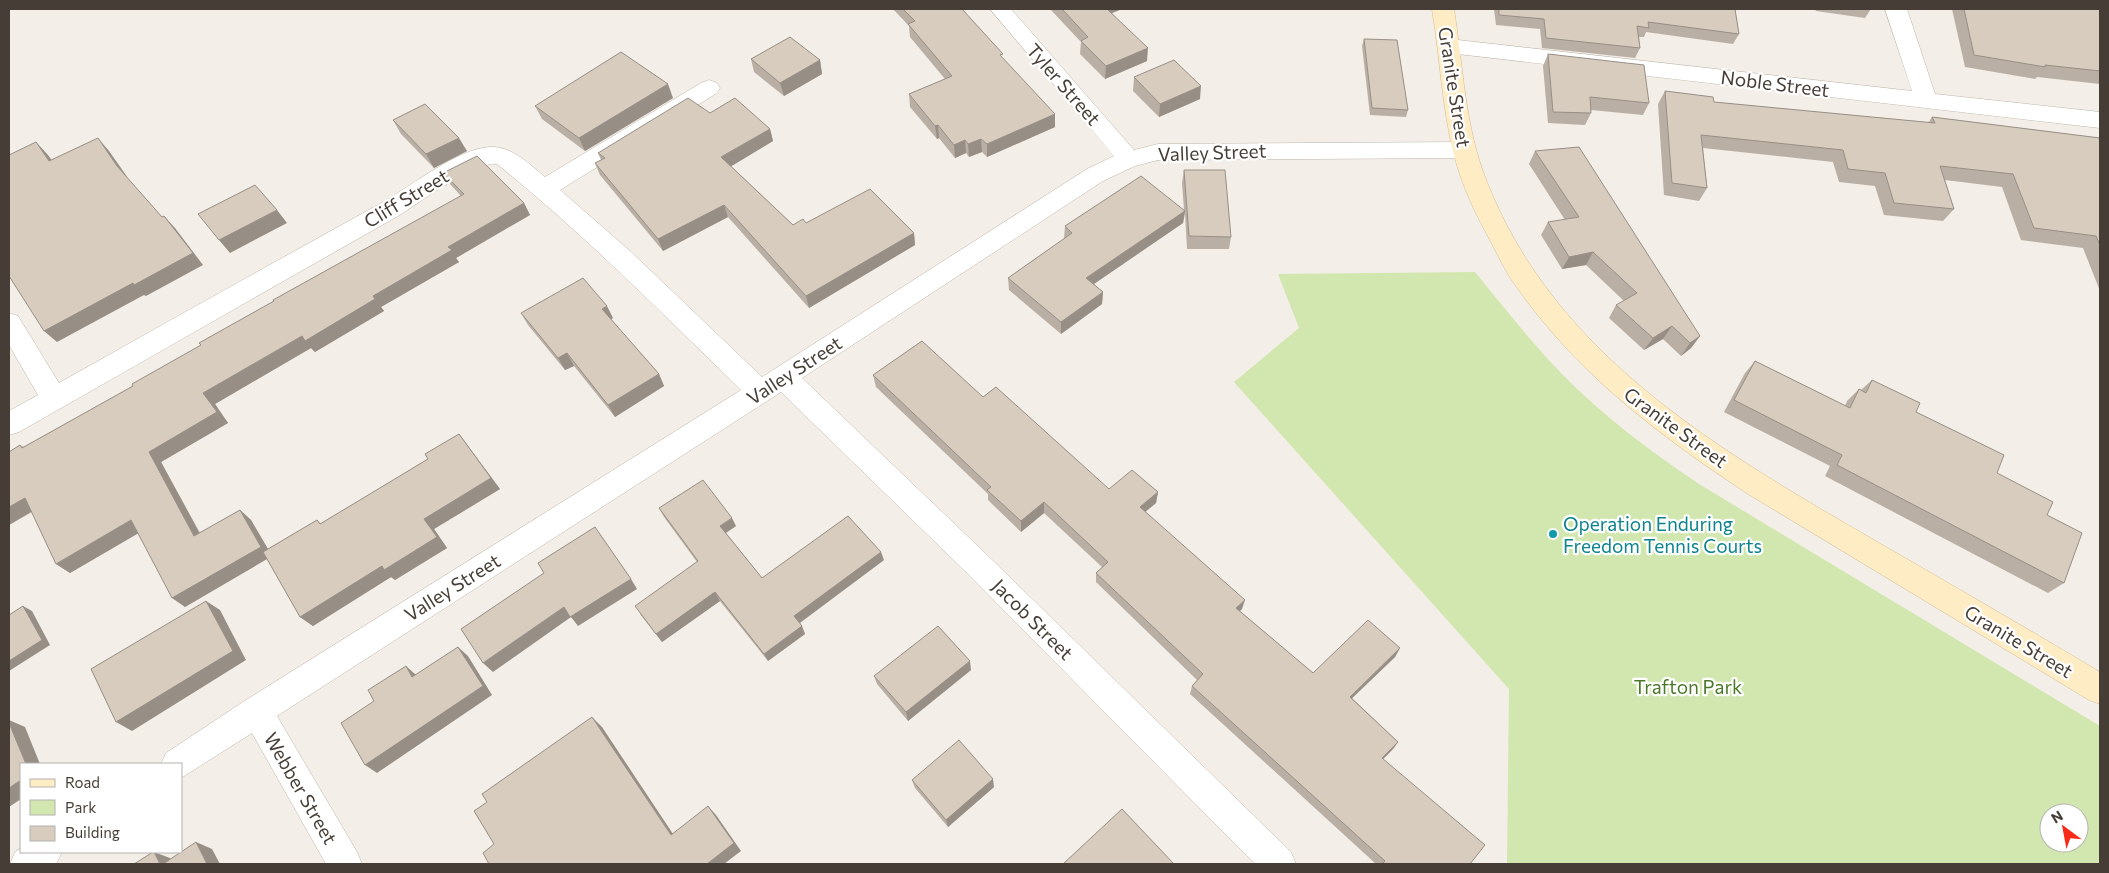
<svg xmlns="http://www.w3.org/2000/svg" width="2109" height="873" viewBox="0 0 2109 873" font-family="Commissioner,sans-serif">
  <rect width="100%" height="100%" fill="#f3eee7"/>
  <path fill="#d2e7af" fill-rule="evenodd" d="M1475,272C1503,306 1531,342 1562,374C1603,416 1650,451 1699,484L2100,726V864H1507L1509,689L1234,382L1299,328L1278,274ZM2049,813H2079V843H2049Z"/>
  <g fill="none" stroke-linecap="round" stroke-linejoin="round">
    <defs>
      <path id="street" d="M990,9H1011L1134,150L1158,144L1464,142L1472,144L1476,150L1472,156L1464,158L1158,160L1135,166L1103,181L802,378L986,554L1291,852L1296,864H1255L966,572L781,392L277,716L357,852L362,864H326L252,733L181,778V764H161L166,753L246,700L741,390C662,313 584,234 497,164C476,160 419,203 398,216C271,288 145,360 19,432L9,435V411L38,395L9,345V313L18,316L59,383C167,322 275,262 383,202C413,185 457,149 490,147C512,146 529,164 545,177L701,83L709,80L717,83L720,88L717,93L560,190L629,250L762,377L1087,169L1114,156Z
        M1885,9H1907L1935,94L2100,112V128L1449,53L1441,51L1438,46L1441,41L1449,39L1912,91Z
        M21,848V852H62L56,864H10L15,852Z"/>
      <path id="secondary" d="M1432,9H1454C1463,66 1465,128 1487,182C1555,354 1714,447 1867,536C1945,581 2023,626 2100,672V704L2089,700L1748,494C1657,434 1576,373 1513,282C1505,270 1498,256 1491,242C1476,215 1462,186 1454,155C1442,108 1440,57 1432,9Z"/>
    </defs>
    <use href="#street" stroke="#bfb5a9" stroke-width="1"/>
    <use href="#secondary" stroke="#d3bf97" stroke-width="1"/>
    <use href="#street" fill="#fff" fill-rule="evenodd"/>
    <use href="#secondary" fill="#feecc5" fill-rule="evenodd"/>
  </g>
  <path fill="#baafa4" d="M893,9H962L1003,59L1055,127L987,157L982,152L969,157L966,153L955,158L939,138L937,139L910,107L909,94L945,79L910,37L909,26Z
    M1050,9H1122L1112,13L1147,61L1105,79L1080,54L1081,42Z
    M1494,9H1735L1739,34L1733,44L1646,32L1644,37H1639L1640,48L1635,58L1542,48L1540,29L1496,25Z
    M1815,9H1871L1865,18L1816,11Z
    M1952,9H2100V84L2037,77L2035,79L1965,67Z
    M1364,39L1408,110L1406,117L1370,115L1362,46Z
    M1548,54L1649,103L1643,115L1591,110V113L1585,125L1548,123L1543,66Z
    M751,59L820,60L822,74L784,96L754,72Z
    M1134,77L1200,99L1159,117L1133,91Z
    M1665,91L1714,102L1928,123L1932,117L2100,138V291L2083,248L2021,240L2002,187L1945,180L1954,209L1943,221L1884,215L1875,186L1839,182L1833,162L1703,148L1707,188L1699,201L1664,195L1658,104Z
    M673,98L585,151L542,119L535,106Z
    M710,113L770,129L773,141L731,166L793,225L806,223L914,233L915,245L809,308L728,217L663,251L600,175L595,163L601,160L598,153Z
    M393,120L467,151L434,168L401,134Z
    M1535,151L1700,336L1691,348L1681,356L1663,339L1644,350L1609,318L1616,305L1624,301L1586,265L1562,269L1541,235L1548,222L1565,220L1529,164Z
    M1184,170L1231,237L1229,249H1187L1185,213L1183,223L1094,284L1103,292L1102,304L1061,334L1009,290L1008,278L1064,239L1065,226L1184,210L1182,183Z
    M443,173L524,203L530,215L456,258L459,262L381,307L384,311L315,352L311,348L215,404L228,423L161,462L200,533L240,510L251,520L268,549L317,520L321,524L428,459L459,434L500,489L434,529L447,548L395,580L391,577L313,626L300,617L267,559L185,607L138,533L70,573L56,564L32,512L9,525V452L20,445L24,447L133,386L201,345L461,196L450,184Z
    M521,313L613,318L611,319L659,374L664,386L615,417L574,366L565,370L528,325Z
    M1755,361L1845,406L1847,401L1859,389L1861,390L1872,380L1916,412L1997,473L2047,515L2064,583L2048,593L1825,476L1830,466L1724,412L1745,373Z
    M873,375L983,397L1109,489L1158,492L1156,503L1145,512L1242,609L1240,611L1313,673L1400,648L1395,657L1352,698L1398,742L1393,749L1383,759L1470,864H1376L1190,694L1192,686L1197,680L1096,582V573L1102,567L1044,513L1021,532L988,500V494L876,387Z
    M659,508L736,526L726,533L762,578L884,560L800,623L805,634L768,661L720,601L662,642L640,614L697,562L664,517Z
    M971,670L908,721L877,684L874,676Z
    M912,780L994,787L948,827L915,788Z"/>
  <path fill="#978f86" d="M1102,9H1122L1102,17Z
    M1148,48L1147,61L1105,79L1106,66Z
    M820,60L822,74L784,96L780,83Z
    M668,84L673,98L585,151L579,138Z
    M1201,86L1200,99L1159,117L1160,104Z
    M1055,114V127L987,157V144Z
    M938,125L939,138L937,139L935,126Z
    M770,129L773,141L725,170L721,157Z
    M98,138L109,151L128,178L117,166Z
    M459,138L467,151L434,168L426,154Z
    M981,139L982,152L969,157L968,144Z
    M965,140L966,153L955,158L954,145Z
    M36,142L48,155L61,173L49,161Z
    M524,203L530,215L456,258L459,262L381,307L373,296L448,247Z
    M724,205L728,217L663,251L658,239Z
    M277,210L287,223L230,253L219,240Z
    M1185,211L1183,223L1085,290L1086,278Z
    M164,216L175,228L203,265L146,296L144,295L57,342L44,331Z
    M914,233L915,245L809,308L806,296Z
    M1593,252L1586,265L1562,269L1569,257Z
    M1103,292L1102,304L1061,334V322Z
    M375,299L384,311L315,352L311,348L215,404L228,423L161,462L206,545L194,536L149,452L203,393L302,336Z
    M607,306L613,318L608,321L602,309Z
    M1672,326L1663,339L1644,350L1653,338Z
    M1700,336L1691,348L1681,356L1690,343Z
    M567,353L574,366L565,370L558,358Z
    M659,374L664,386L615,417L608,405Z
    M459,434L500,489L434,529L447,548L395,580L391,577L313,626L300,617L424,519Z
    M1158,492L1156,503L1139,517L1140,507Z
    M25,498L39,507L9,525V507Z
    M1044,502V513L1021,532V521Z
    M240,510L251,520L272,556L185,607L172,598Z
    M732,518L736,526L724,534L720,526Z
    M131,520L144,530L70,573L56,564Z
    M881,552L884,560L798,624L794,616Z
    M631,579L637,589L578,626L571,617L493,672L483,663L564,607Z
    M715,592L720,601L662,642L656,634Z
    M1245,600L1242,609L1233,617L1236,608Z
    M206,601L220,610L246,660L132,731L116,722Z
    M23,606L32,611L50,645L9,671V661Z
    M802,626L805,634L768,661L764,654Z
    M458,647L468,656L492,695L377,773L365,765Z
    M1400,648L1395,657L1345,705L1350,697Z
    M970,661L971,670L908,721L906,712Z
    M406,666L416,675L412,677Z
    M592,717L602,727L679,843L671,835Z
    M9,720L25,727L40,764H26L9,723Z
    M1398,742L1393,749L1377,765L1382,758Z
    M993,779L994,787L948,827L946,820Z
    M21,780V799L9,807V788Z
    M708,806L716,815L741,851L724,864H707Z
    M196,842L212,849L220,864H207Z
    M154,852L170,858L173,864H160Z"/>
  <path fill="#d8ccbf" stroke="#978f86" d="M903,9H962L1003,54L1000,55L1055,114L987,144L981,139L968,144L965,140L954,145L938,125L935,126L909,94L952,76L908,24L915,21Z
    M1062,9H1107L1148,48L1106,66L1081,41L1088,37Z
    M1499,9H1735L1739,34L1648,22L1649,28L1637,26L1640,48L1546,38L1544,19L1499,15Z
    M1964,9H2100V71L2045,65V67L1974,55Z
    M790,37L820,60L780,83L751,59Z
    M1364,39L1397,40L1408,110L1372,108Z
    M621,52L668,84L579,138L535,106Z
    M1548,54L1644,65L1649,103L1590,97L1591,113L1553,112Z
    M1174,60L1201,86L1160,104L1134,77Z
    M1665,91L1713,97L1714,102L1935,123L1932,117L2100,138V245L2096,236L2034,228L2013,174L1940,166L1954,209L1894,203L1885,173L1848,169L1843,150L1701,135L1707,188L1672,183Z
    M688,98L710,113L735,98L770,129L721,157L793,225L803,219L806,223L870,189L914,233L806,296L724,205L658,239L595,163L605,158L598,153Z
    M425,104L459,138L426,154L393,120Z
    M98,138L117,166L162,217L164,216L193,253L134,285L133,283L44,331L9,276V155L36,142L49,161Z
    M1579,147L1700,336L1690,343L1672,326L1653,338L1616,305L1637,293L1593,252L1569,257L1548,222L1579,217L1535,151Z
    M477,156L524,203L448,247L452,250L373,296L375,299L305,341L302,336L203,393L217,412L149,452L194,536L240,510L261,547L172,598L131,520L56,564L25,498L9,507V452L20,445L22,448L133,386L132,384L201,345L199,343L274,301L273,300L464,194L443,173Z
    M1184,170H1225L1231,237L1189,236Z
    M1141,176L1185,211L1086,278L1103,292L1061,322L1008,278L1072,233L1065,226Z
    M255,185L277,210L219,240L198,214Z
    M583,278L607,306L602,309L659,374L608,405L567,353L558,358L521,313Z
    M922,341L983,397L996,387L1109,489L1132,470L1158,492L1140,507L1245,600L1236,608L1313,673L1368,620L1400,648L1350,697L1398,742L1382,758L1485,845L1470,864H1382L1385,861L1192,686L1203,674L1096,573L1108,562L1044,502L1021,521L987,490L991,487L873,375Z
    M1755,361L1850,408L1859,389L1866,393L1872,380L1920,403L1916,412L2004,455L1997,473L2053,502L2047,515L2082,533L2064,583L1837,465L1842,455L1734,400Z
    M459,434L491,478L424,519L437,537L384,570L382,566L300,617L263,552L317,520L320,524L428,459L425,454Z
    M703,480L732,518L720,526L762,578L848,516L881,552L794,616L802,626L764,654L715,592L656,634L635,606L698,561L659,508Z
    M595,527L631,579L570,617L564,607L483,663L461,629L544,573L538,563Z
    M206,601L233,651L116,722L91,669Z
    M23,606L42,640L9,661V615Z
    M938,626L970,661L906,712L874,676Z
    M458,647L483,686L365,765L341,723L374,701L368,690L406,666L412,677Z
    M592,717L671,835L708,806L734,843L707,864H489L483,853L494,844L474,811L487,802L482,794Z
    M9,723L26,764H21V780L9,788Z
    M959,740L993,779L946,820L912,780Z
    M1122,809L1174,864H1063Z
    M196,842L207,864H163Z
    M153,852H154L160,864H134Z"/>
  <circle fill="#0f9aa8" stroke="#fff" stroke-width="2" cx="1553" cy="534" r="5"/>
  <g text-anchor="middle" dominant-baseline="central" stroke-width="4.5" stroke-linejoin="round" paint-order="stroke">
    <g font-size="19" fill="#463e36" stroke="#fff">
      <text transform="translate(1775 83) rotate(7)">Noble Street</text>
      <text transform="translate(1064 84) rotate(49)">Tyler Street</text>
      <text transform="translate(1455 87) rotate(81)">Granite Street</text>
      <text transform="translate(1212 152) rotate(-2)">Valley Street</text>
      <text transform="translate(406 198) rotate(-31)">Cliff Street</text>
      <text transform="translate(794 370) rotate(-33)">Valley Street</text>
      <text transform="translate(1676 427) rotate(36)">Granite Street</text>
      <text transform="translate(452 587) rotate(-32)">Valley Street</text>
      <text transform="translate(1033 619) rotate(45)">Jacob Street</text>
      <text transform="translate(2019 641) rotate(31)">Granite Street</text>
      <text transform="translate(301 788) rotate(60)">Webber Street</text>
    </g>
    <g font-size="19" fill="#0d838f" stroke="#fff" text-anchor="start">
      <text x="1563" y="523">Operation Enduring<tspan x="1563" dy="22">Freedom Tennis Courts</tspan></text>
    </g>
    <g font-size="19" fill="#4c7829" stroke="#fff">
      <text x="1688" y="686">Trafton Park</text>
    </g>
  </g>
  <rect width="2109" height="873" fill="none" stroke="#463e36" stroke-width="20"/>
  <rect x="20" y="763" width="162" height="90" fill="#ffffff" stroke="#b5b2af"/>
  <rect x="30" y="779" width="25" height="8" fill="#feecc5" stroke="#b5b2af"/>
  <text x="65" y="788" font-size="15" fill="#463e36">Road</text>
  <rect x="30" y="800" width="25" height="15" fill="#d2e7af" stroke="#b5b2af"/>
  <text x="65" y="813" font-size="15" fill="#463e36">Park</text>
  <rect x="30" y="826" width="25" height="15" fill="#d8ccbf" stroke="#b5b2af"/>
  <text x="65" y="838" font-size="15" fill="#463e36">Building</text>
  <g transform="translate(2064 828) rotate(328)"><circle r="24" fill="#ffffff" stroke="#b5b2af"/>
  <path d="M0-4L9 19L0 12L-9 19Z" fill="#f92a18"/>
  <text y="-8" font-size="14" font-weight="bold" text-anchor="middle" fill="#463e36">N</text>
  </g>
</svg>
